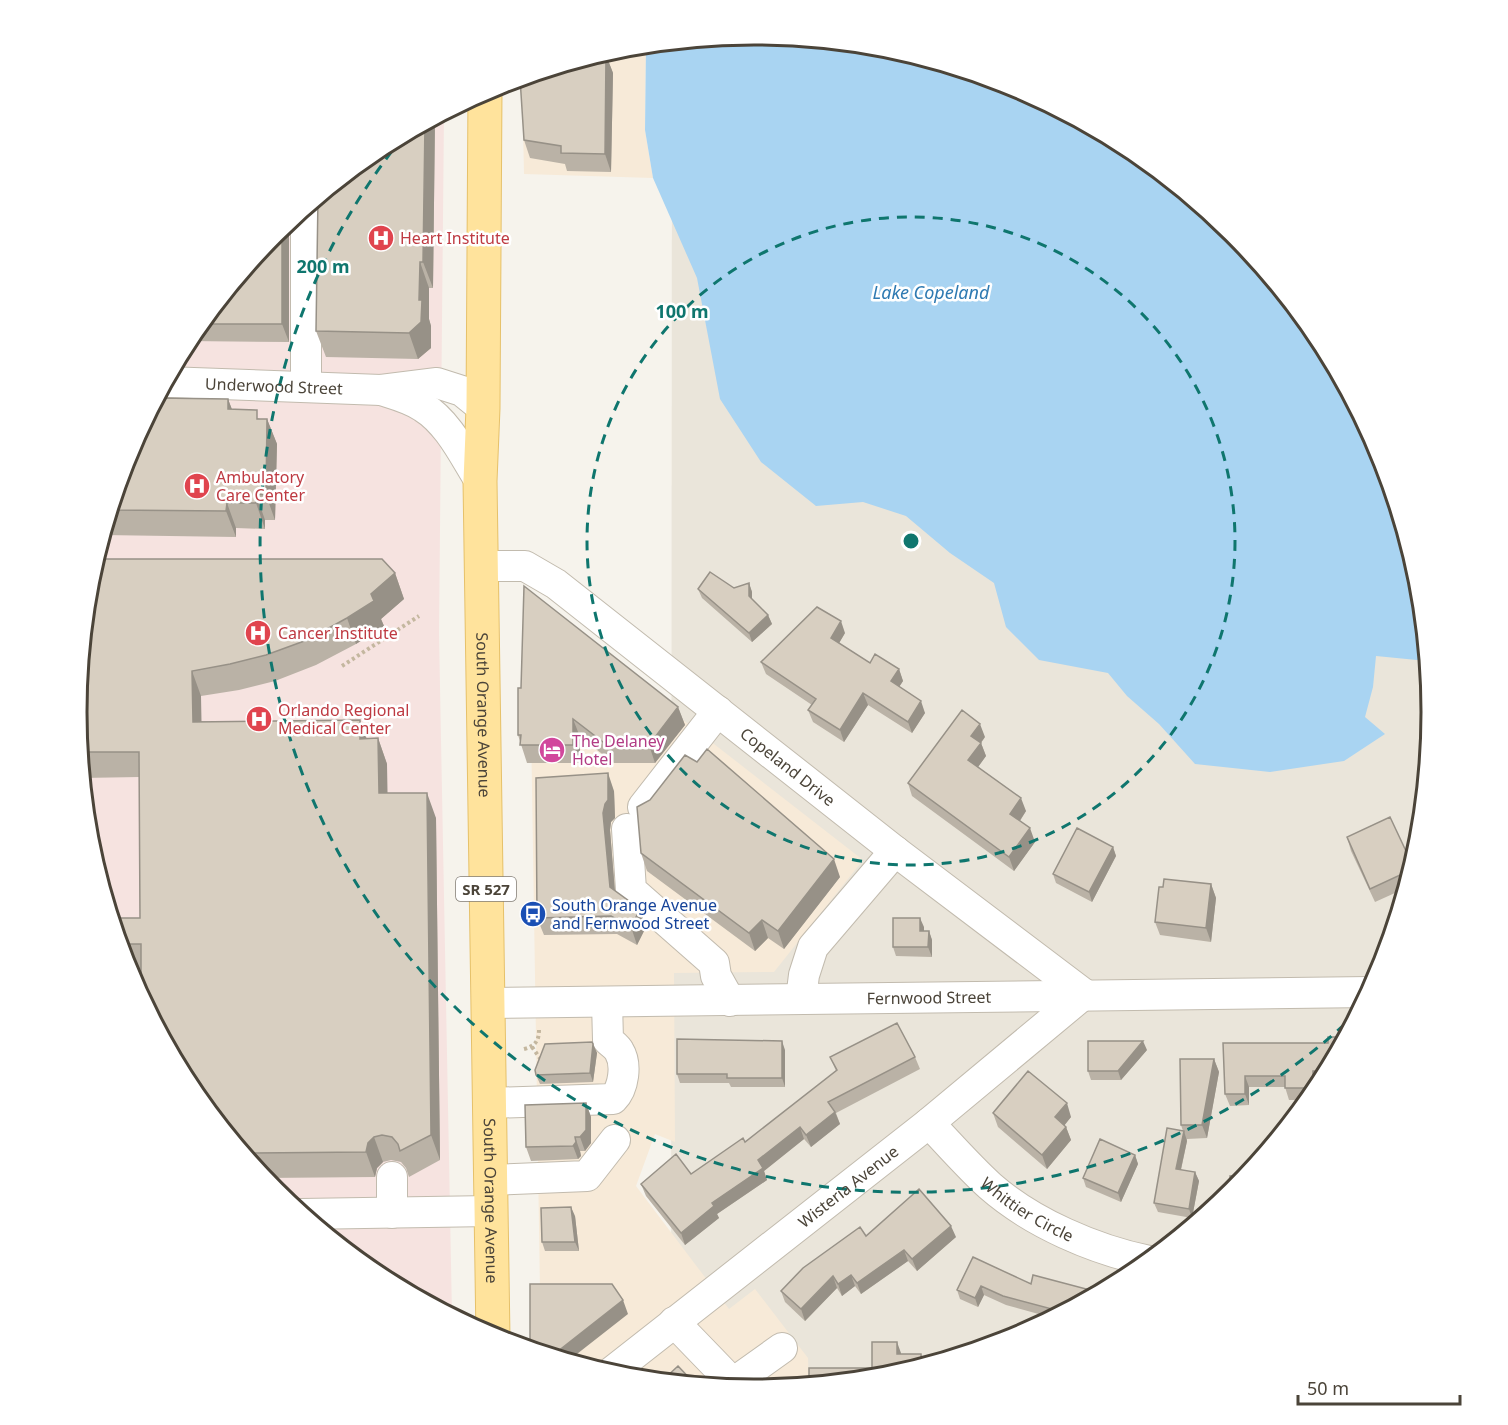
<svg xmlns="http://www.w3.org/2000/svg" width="1508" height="1425" viewBox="0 0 1508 1425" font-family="'Noto Sans',sans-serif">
  <rect width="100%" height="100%" fill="#f6f3ec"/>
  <path fill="#eae5da" d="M672,43L887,48L1014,86L1131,149L1318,336L1381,453L1419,581L1432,713L1419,845L1380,972L1318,1089L1233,1192L1130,1276L1013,1339L886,1378L671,1382Z"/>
  <path fill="#f7ead8" d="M646,45L645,130L653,178L524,174L522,78L622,47Z
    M529,600L863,860L774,972L674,973L675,1142L655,1134L636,1186L729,1309L755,1289L808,1358L809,1385L754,1390L621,1377L541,1353Z"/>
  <path fill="#f6e3e0" d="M444,113L439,634L452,1316L377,1276L274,1192L190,1089L127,972L89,844L76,712L89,580L128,453L190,336L275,233L378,149Z"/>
  <path fill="#a9d4f2" d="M754,35L887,48L1014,86L1131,149L1234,233L1318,336L1381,453L1419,581L1427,661L1376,656L1373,687L1365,717L1385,734L1344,761L1270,772L1195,764L1159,724L1127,696L1108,673L1039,660L1006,627L994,583L950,553L906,516L863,502L816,506L761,462L720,399L697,278L653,178L645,130L646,45Z"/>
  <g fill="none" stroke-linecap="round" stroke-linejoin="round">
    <defs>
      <g id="minor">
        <path d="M306,207V387"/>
        <path id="s1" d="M166,382L381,390L437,383L462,391L483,408"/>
        <path d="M384,391C397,395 411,399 423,407C449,423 464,456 480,481"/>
        <path id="s2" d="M482,566H525L556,584L895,851L1084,994"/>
        <path d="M643,807L718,711"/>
        <path d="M627,829L631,890L714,963L716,976L730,1001"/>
        <path d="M801,999L804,975L813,947L895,851"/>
        <path id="s3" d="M488,1003L1370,992"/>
        <path d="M489,1103L613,1099C624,1088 627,1064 619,1051C617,1047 611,1043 608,1040L607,1002"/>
        <path id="s4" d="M929,1123C949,1144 969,1167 990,1186C1032,1223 1095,1250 1149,1261"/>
        <path d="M392,1177V1213"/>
        <path d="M490,1180L587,1176L615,1140"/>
        <path d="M301,1214L491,1211"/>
        <path d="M674,1322L733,1383L736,1389"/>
        <path id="s5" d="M609,1374L929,1123L1084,994"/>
        <path d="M733,1383L782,1348"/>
      </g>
      <g id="major">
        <path id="s6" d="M485,91L483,408L480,481L493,1338"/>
      </g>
    </defs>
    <use href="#minor" stroke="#c2bbae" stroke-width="32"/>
    <use href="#major" stroke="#e6c16a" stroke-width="35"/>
    <path stroke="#c4b79f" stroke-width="4" stroke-dasharray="3 3" stroke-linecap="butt" d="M342,666L419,616
      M532,1047L542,1061
      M524,1049C535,1046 539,1041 539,1030"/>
    <use href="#minor" stroke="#fff" stroke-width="30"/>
    <use href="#major" stroke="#ffe39c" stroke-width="33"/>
  </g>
  <path fill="#bab2a6" d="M606,55L613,73L611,172L567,171L565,164L530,158L524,140Z
    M435,118L433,288H429V319L431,326V348L418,359L326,357L316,331L378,149Z
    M289,221V342L187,341L190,336L275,233Z
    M228,399L232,410L260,419H267L277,444L275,520H265V529L236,528V537L103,535L128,453Z
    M395,573L404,599L381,619L384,626L356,644L316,665L275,681L239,690L201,696V721L366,739L378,738L387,764V793L436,818L440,1160L409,1177L406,1168L401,1162L391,1160L383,1162L377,1168L375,1177L264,1178L190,1089L141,969H127L111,918H140L139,777L82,778L76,712Z
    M749,583L752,592V600L768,615L772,624L752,642L702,598L698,589L734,588Z
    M845,633L839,643L870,663L899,669L903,681L899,687L925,713L912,733L868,705L844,742L813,722L808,710L812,705L766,674L761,662Z
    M518,688L678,707L685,725L655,763H614L580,737V763H527L518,735Z
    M985,737L981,743L986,756L978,767L1026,811L1020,821L1035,842L1014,871L912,796L908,783Z
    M614,791L615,818L611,822L610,830L615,891L646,927L637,945L617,934L544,935L537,918Z
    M1347,837L1413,866L1406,888L1375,902L1351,851Z
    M1113,847L1116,856L1092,902L1056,883L1053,874Z
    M641,853L840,877L784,949L768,938L755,951L647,871Z
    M1211,884L1216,898L1211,942L1160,935L1155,922L1163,887Z
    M924,927V931H929L932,940V957L896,956L893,947Z
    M1346,1037L1321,1083H1317V1090L1309,1100H1289L1285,1087H1249V1105L1230,1106L1225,1094L1223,1043H1328Z
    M593,1044L597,1053L593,1082L540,1084L536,1075Z
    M785,1050V1087H731L729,1083H680L677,1074Z
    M1147,1050L1121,1080H1091L1088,1071Z
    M830,1057H915L920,1069L836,1113L840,1124L811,1147L804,1139L764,1171L767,1180L717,1214L719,1218L685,1245L646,1196L641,1184L691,1174L745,1142L836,1071Z
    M1214,1059L1219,1072L1207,1138L1187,1139V1141L1181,1170L1195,1172L1199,1181L1192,1218L1158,1212L1154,1203L1183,1131L1181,1125Z
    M586,1103L591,1117V1143L585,1151H580L581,1156L578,1159L531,1161L526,1147Z
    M993,1113L1071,1117L1064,1125L1066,1127L1071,1140L1047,1169L998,1127Z
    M1135,1155L1138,1164L1121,1202L1086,1187L1083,1178Z
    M575,1216L579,1251H545L542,1242Z
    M866,1236L956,1237L917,1271L908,1261L861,1294L855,1286L842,1296L837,1288L805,1321L785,1302L781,1291Z
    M973,1257L1031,1284L1090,1290L1092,1297L1053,1318L1006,1305L984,1295L978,1307L960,1299L957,1290Z"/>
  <path fill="#979187" d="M606,55L613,73L611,172L605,154Z
    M435,118L433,288L423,262L425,123Z
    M289,221V342L282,324V227Z
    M420,262L429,288V319L431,326V348L418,359L409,333L419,300Z
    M228,399L238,425L228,409Z
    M267,419L277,444L275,520L266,495Z
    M256,494L265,520V529L256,503Z
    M227,503L236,528V537L226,511Z
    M395,573L404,599L381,619L384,626L356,644L347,618L371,594Z
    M749,583L752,592V605L749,596Z
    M768,615L772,624L752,642L749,633Z
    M841,621L845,633L835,650L831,638Z
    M899,669L903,681L895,693L891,681Z
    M192,671L201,696L202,747L193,722Z
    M863,693L868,705L844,742L840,730Z
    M921,701L925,713L912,733L908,722Z
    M678,707L685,725L655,763L649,745Z
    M573,719L580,737V763L573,745Z
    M360,720L369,745L360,739Z
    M980,724L985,737L976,749L971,736Z
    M378,738L387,764L388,819L379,793Z
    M981,743L986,756L973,774L968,760Z
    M608,773L614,791L615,818L611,822L610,830L616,905L610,887L603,813Z
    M427,793L436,818L440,1160L431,1135Z
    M1021,798L1026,811L1015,828L1010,814Z
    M1030,828L1035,842L1014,871L1009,857Z
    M1113,847L1116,856L1092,902L1089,892Z
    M834,859L840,877L784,949L778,931Z
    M1211,884L1216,898L1211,942L1206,928Z
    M640,909L646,927L637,945L631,927Z
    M920,918L924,927V940L920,931Z
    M762,920L768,938L755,951L749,933Z
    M929,931L932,940V957L928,947Z
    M782,1041L785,1050V1087L782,1078Z
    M1143,1041L1147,1050L1121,1080L1118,1071Z
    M593,1044L597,1053L593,1082L590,1073Z
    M1214,1059L1219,1072L1207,1138L1202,1125Z
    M1313,1071L1317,1083V1090L1315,1093L1313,1088Z
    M1245,1076L1249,1087V1105L1245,1094Z
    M586,1103L591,1117V1143L585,1151L580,1137Z
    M1067,1103L1071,1117L1060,1131L1055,1117Z
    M835,1112L840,1124L811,1147L806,1135Z
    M800,1127L804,1139L764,1171L767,1180L717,1214L719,1218L685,1245L681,1233L758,1160Z
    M1066,1127L1071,1140L1047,1169L1042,1155Z
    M1184,1131L1187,1141L1179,1178L1176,1169Z
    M374,1137L383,1162L377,1168L375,1177L366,1152L368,1143Z
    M575,1137L580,1151L581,1156L578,1159L573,1146Z
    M1135,1155L1138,1164L1121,1202L1118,1193Z
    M1195,1172L1199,1181L1192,1218L1189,1209Z
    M571,1207L575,1216L579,1251L575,1242Z
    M951,1226L956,1237L917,1271L912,1259Z
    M904,1250L908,1261L861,1294L857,1283Z
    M851,1275L855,1286L842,1296L838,1284Z
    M833,1276L837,1288L805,1321L801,1309Z
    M981,1286L984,1295L978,1307L975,1298Z
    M1090,1290L1092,1297L1087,1299Z
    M623,1300L628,1314L568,1361L553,1357V1355Z
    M897,1342L901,1353V1365L897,1354Z
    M921,1354L925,1365V1366L921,1367Z"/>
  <path fill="#d8cfc1" stroke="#979187" stroke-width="1.5" d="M599,54L606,55L605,154L561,153V146L524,140L520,78L548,70H561L562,66Z
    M425,123L423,262H420L419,300H422L421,322L409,333L316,331L318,197L378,149Z
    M282,227V324H200L275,233Z
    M157,398L228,399V409L257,410V419H267L266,495L256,494V503H227L226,511L110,510L128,453Z
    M95,559H382L395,573L371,594L374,601L347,618L307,640L266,655L230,664L192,671L193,722L360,720V739L378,738L379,793H427L431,1135L400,1151L398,1144L392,1137L382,1135L374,1137L368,1143L366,1152L243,1153L190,1089L141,998V944H119L111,918H140L139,752H80L76,712L89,580Z
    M710,572L734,588L749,583V596L768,615L749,633L698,589Z
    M524,586L678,707L649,745H607L573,719V745H520L521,735H518V688H521Z
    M817,607L841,621L831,638L870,663L875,654L899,669L891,681L921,701L908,722L863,693L840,730L808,710L816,699L761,662Z
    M962,710L980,724L971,736L981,743L968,760L1021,798L1010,814L1030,828L1009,857L908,783Z
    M707,749L834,859L778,931L762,920L749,933L641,853L637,807L650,800L685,755L697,762Z
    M608,773V800L605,804L603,813L610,887L640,909L631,927L611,916L537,918L536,778Z
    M1390,817L1413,866L1411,870L1370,889L1347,837Z
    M1077,828L1113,847L1089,892L1053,874Z
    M1164,879L1211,884L1206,928L1155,922L1159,887H1163Z
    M893,918H920V931H929L928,947H893Z
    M897,1023L915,1057L828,1102L835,1112L806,1135L800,1127L758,1160L763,1168L712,1203L714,1206L681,1233L641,1184L676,1154L691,1174L743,1138L745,1142L837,1070L830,1057Z
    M1328,1037H1346L1327,1071H1313V1088H1285V1076H1245V1094H1225L1223,1043H1328Z
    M677,1039L782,1041V1078H727V1074H677Z
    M1088,1041H1143L1118,1071H1088Z
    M592,1042L593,1044L590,1073L536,1075L535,1070L545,1044Z
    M1180,1059H1214L1202,1125H1181Z
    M1028,1071L1067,1103L1055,1117L1066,1127L1042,1155L993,1113Z
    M586,1103V1130L580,1137H575L576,1142L573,1146L526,1147L525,1105Z
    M1167,1128L1184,1131L1176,1169L1195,1172L1189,1209L1154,1203Z
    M1100,1139L1135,1155L1118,1193L1083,1178Z
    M1257,1163L1233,1192L1231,1194L1230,1176L1246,1175L1245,1164Z
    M919,1189L951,1226L912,1259L904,1250L857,1283L851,1275L838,1284L833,1276L801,1309L781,1291L803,1268L860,1227L866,1236Z
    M571,1207L575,1242H542L541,1208Z
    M973,1257L1031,1284L1033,1275L1090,1290L1087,1299L1063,1312L1003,1296L981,1286L975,1298L957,1290Z
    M530,1284H612L623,1300L553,1355L550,1356L530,1350Z
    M872,1342H897V1354H921V1366H924L886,1378L809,1385V1368H872Z
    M678,1366L696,1385L662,1381Z"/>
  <g fill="none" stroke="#0f766e" stroke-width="3" stroke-dasharray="10 8">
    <circle cx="911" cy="541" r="324"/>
    <path d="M1358 1012A649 649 0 0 1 403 137"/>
  </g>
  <defs>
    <symbol id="hospital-disc" viewBox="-11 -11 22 22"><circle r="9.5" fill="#e0444e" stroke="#fff"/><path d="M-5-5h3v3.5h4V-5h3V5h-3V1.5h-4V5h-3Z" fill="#fff"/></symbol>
    <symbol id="hotel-disc" viewBox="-11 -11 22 22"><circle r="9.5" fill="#d1479c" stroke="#fff"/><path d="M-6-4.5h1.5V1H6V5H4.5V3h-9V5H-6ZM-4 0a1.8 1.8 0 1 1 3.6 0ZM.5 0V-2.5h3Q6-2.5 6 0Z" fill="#fff"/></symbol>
    <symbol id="bus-disc" viewBox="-11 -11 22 22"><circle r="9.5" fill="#1a4fb4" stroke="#fff"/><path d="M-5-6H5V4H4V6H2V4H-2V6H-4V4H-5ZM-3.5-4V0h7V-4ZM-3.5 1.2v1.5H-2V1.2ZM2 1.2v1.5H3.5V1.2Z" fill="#fff"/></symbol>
  </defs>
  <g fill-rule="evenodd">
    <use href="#hospital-disc" x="366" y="223" width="30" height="30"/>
    <use href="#hospital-disc" x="182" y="471" width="30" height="30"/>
    <use href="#hospital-disc" x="243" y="618" width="30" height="30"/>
    <use href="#hospital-disc" x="244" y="704" width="30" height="30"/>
    <use href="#hotel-disc" x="537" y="735" width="30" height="30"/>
    <use href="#bus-disc" x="518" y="899" width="30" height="30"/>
  </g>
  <g text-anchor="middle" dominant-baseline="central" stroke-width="5" stroke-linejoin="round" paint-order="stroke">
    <rect fill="#fff" stroke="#817c74" stroke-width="1.5" x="456" y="877" width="60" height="24" rx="4.5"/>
    <g font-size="15" font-weight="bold" fill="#4b4439">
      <text x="486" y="889">SR 527</text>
    </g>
    <g font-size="16" fill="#be3a42" stroke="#fff" text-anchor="start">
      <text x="400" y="238">Heart Institute</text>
      <text x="216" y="477">Ambulatory<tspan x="216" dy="18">Care Center</tspan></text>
      <text x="278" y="633">Cancer Institute</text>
      <text x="278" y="710">Orlando Regional<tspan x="278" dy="18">Medical Center</tspan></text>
    </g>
    <g font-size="16" fill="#4b4439" stroke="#fff">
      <text stroke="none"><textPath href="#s1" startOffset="108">Underwood Street</textPath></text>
      <text stroke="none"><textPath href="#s6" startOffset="624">South Orange Avenue</textPath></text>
      <text stroke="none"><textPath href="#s2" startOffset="374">Copeland Drive</textPath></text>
      <text stroke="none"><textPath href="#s3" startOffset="441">Fernwood Street</textPath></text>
      <text stroke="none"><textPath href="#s5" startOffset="304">Wisteria Avenue</textPath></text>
      <text stroke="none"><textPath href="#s6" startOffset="1110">South Orange Avenue</textPath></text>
      <text stroke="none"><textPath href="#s4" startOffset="132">Whittier Circle</textPath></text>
    </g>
    <g font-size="16" fill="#b23c85" stroke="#fff" text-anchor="start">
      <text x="572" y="741">The Delaney<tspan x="572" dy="18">Hotel</tspan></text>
    </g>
    <g font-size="16" fill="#164399" stroke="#fff" text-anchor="start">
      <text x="552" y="905">South Orange Avenue<tspan x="552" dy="18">and Fernwood Street</tspan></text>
    </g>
    <g font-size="18" font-style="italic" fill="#2e7ab2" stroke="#fff">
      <text x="931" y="292">Lake Copeland</text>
    </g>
  </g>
  <path d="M0 0H1508V1425H0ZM87 712a667 667 0 1 1 1334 0a667 667 0 1 1-1334 0Z" fill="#fff" fill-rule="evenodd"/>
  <path fill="none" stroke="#4b4439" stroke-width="3" d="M87 712a667 667 0 1 1 1334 0a667 667 0 1 1-1334 0Z"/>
  <circle cx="911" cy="541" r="9" fill="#0f766e" stroke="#fff" stroke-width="3"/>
  <g font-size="18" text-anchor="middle" font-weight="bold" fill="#0f766e" stroke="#fff" stroke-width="5" stroke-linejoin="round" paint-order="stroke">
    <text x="323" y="273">200 m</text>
    <text x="682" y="318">100 m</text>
  </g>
  <path d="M1298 1395v9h162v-9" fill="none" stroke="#4b4439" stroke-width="3"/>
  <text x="1307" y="1395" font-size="18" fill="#4b4439" stroke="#ffffff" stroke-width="4.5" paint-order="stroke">50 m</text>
</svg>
